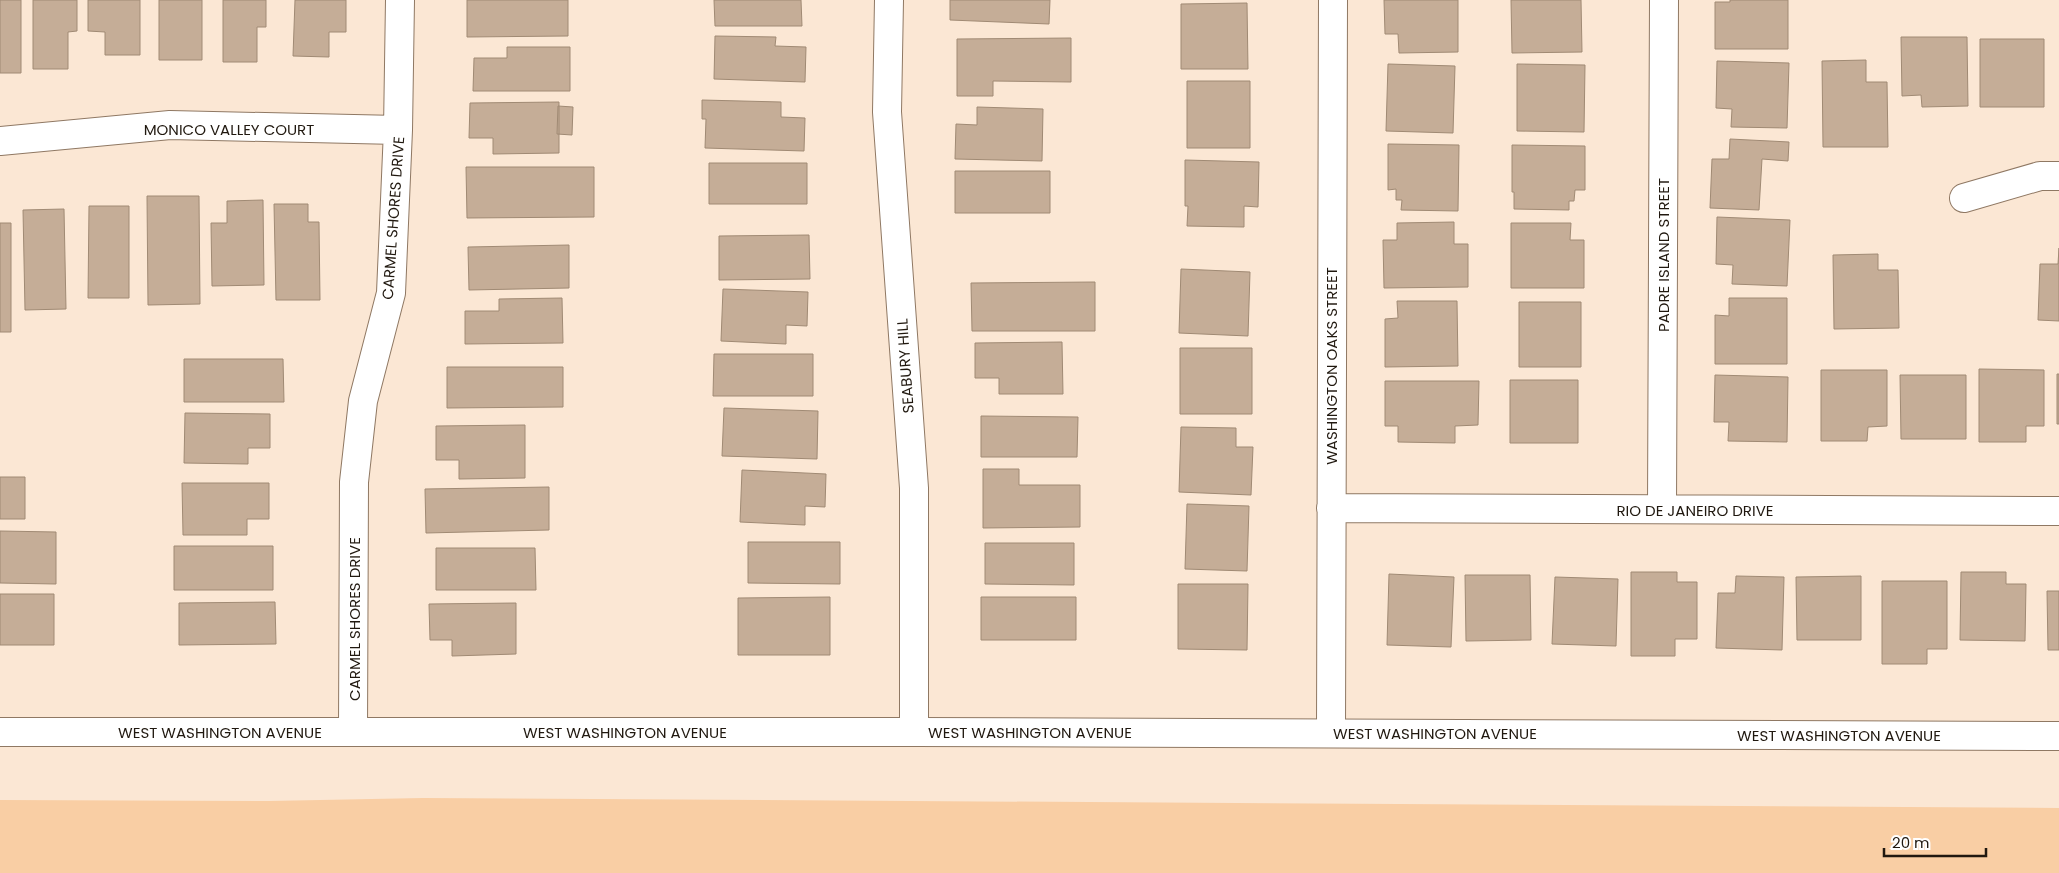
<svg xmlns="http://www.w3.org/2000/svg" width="2059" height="873" viewBox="0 0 2059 873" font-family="Poppins,sans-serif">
  <rect width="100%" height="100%" fill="#fbe7d4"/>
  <path fill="#f9cea4" d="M423,798L2059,808V873H0V800L269,801Z"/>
  <path fill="#c5ad97" stroke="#a08a74" d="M0,0H21V73H0Z
    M33,0H77V31L68,32V69H33Z
    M88,0H140V55H105V32L88,31Z
    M159,0H202V60H159Z
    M223,0H266V27H257V62H223Z
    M295,0H346V32H329V57L293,56Z
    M467,0H568V36L467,37Z
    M714,0H801L802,26H715Z
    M950,0H1050L1049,24L950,20Z
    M1384,0H1458V52L1399,53L1398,34H1385Z
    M1511,0H1581L1582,52L1512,53Z
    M1730,0H1788V49H1715V2H1730Z
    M1247,3L1248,69H1181V4Z
    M715,36L776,37L775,46L806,47L805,82L714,79Z
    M1901,37H1967L1968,106L1922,107L1921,95L1902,96Z
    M1071,38V82L993,81V96H957V39Z
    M1980,39H2044V107H1980Z
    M507,47H570V91H473L474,58H507Z
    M1866,60V82H1887L1888,147H1823L1822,61Z
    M1717,61L1789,63L1787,128L1731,127L1732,109L1716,108Z
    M1388,64L1455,66L1453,133L1386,131Z
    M1517,64L1585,65L1584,132L1517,131Z
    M1187,81H1250V148H1187Z
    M702,100L781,102V117L805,118L804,151L705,148L706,119H702Z
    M559,102V153L493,154V138H469L470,103Z
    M558,106L573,107L572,135L557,134Z
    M977,107L1043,109L1042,161L955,159L956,124L977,125Z
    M1730,139L1789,142L1788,161L1762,159L1759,210L1710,208L1712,159H1729Z
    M1388,144L1459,145L1458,211L1401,210L1402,200H1396V189L1388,190Z
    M1512,145L1585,146V190H1575L1574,201H1569V210L1514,209V192H1512Z
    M1185,160L1259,162L1258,207L1244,206V227L1187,226L1188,206H1185Z
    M709,163H807V204H709Z
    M466,167H594V217L467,218Z
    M955,171H1050V213H955Z
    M147,196H199L200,304L148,305Z
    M263,200L264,285L212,286L211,223H227V201Z
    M274,204H308V222H319L320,300H276Z
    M89,206H129V298H88Z
    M64,209L66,309L25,310L23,210Z
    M1717,217L1790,220L1787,286L1732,284L1733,265L1716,264Z
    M1454,222V244H1468V287L1384,288L1383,240H1397V223Z
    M0,223H11V332H0Z
    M1511,223H1571L1570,240H1584V288H1511Z
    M809,235L810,279L719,280V236Z
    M569,245V288L469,290L468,247Z
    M2059,248V321L2038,320L2040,264H2058Z
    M1878,254V270H1898L1899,328L1834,329L1833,255Z
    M1181,269L1250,272L1248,336L1179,333Z
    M1095,282V331H972L971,283Z
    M723,289L808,292L807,326L786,325V344L721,341Z
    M562,298L563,343L465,344V311H499V299Z
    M1729,298H1787V364H1715V315L1729,316Z
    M1397,301H1457L1458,366L1385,367V319L1398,318Z
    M1519,302H1581V367H1519Z
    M1062,342L1063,394H999V378H975V343Z
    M1180,348H1252V414H1180Z
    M714,354H813V396H713Z
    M184,359H283L284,402H184Z
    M447,367H563V407L447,408Z
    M1979,369L2044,370V426H2026V442H1979Z
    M1821,370H1887V426L1868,427L1867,441H1821Z
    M2057,374H2059V424H2057Z
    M1715,375L1788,377L1787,442L1728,441L1729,422H1714Z
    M1900,375H1966V439H1901Z
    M1510,380H1578V443H1510Z
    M1385,381H1479L1478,425L1455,426V443L1398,442V426H1385Z
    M724,408L818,411L817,459L722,456Z
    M185,413L270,414V448H248V464L184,463Z
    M981,416L1078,417L1077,457H981Z
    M525,425V478L459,479V460H436V426Z
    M1181,427L1236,428V447H1253L1251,495L1179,492Z
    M983,469H1019V485H1080V527L983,528Z
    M742,470L826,474L825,507L805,506V525L740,522Z
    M0,477H25V519H0Z
    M182,483H269V519H247V535H183Z
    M549,487V530L426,533L425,489Z
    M1187,504L1249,506L1247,571L1185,569Z
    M0,531L56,532V584L0,583Z
    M748,542H840V584L748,583Z
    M985,543H1074V585L985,584Z
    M174,546H273V590H174Z
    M436,548H535L536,590H436Z
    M1631,572H1677V582H1697V639H1675V656H1631Z
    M1961,572H2006V584H2026L2025,641L1960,640Z
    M1389,574L1454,577L1451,647L1387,645Z
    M1465,575H1530L1531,640L1466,641Z
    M1736,576L1784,577L1782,650L1716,648L1718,593H1735Z
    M1861,576V640H1797L1796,577Z
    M1555,577L1618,579L1616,646L1552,644Z
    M1882,581H1947V649H1927V664H1882Z
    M1178,584H1248L1247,650L1178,649Z
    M2047,591H2059V650H2048Z
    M0,594H54V645H0Z
    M830,597V655H738V598Z
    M981,597H1076V640H981Z
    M275,602L276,644L179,645V603Z
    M516,603V654L452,656V640H430L429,604Z"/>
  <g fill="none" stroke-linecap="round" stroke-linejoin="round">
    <defs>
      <path id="minor" d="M889,0L887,112L914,488V732
        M0,141L170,125L398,130
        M1964,198L2040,176H2059
        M1331,508L2059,511
        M1662,509L1664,0
        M353,732L354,482L363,401L391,293L398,130L400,0
        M1331,733L1333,0"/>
      <path id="major" d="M0,732H914L2059,736"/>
    </defs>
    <use href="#minor" stroke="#8f7863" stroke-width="30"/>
    <use href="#major" stroke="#8f7863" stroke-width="30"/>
    <use href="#minor" stroke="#fff" stroke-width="28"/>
    <use href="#major" stroke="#fff" stroke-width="28"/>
  </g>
  <g text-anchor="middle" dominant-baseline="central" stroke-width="4" stroke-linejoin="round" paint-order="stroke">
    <g font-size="15" fill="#20180f" stroke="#fff">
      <text x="229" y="129">MONICO VALLEY COURT</text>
      <text transform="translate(393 218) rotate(-86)">CARMEL SHORES DRIVE</text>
      <text transform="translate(1663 255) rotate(-90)">PADRE ISLAND STREET</text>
      <text transform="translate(905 366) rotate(-94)">SEABURY HILL</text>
      <text transform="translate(1331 366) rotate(-90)">WASHINGTON OAKS STREET</text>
      <text x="1695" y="510">RIO DE JANEIRO DRIVE</text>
      <text transform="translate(354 619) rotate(-90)">CARMEL SHORES DRIVE</text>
      <text x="220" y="732">WEST WASHINGTON AVENUE</text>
      <text x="625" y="732">WEST WASHINGTON AVENUE</text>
      <text x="1030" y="732">WEST WASHINGTON AVENUE</text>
      <text x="1435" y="733">WEST WASHINGTON AVENUE</text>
      <text x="1839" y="735">WEST WASHINGTON AVENUE</text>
    </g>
  </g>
  <path d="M1884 848v8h102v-8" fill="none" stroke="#20180f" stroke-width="2.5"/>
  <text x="1892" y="848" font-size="15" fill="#20180f" stroke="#ffffff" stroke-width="4" paint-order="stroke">20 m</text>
</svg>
